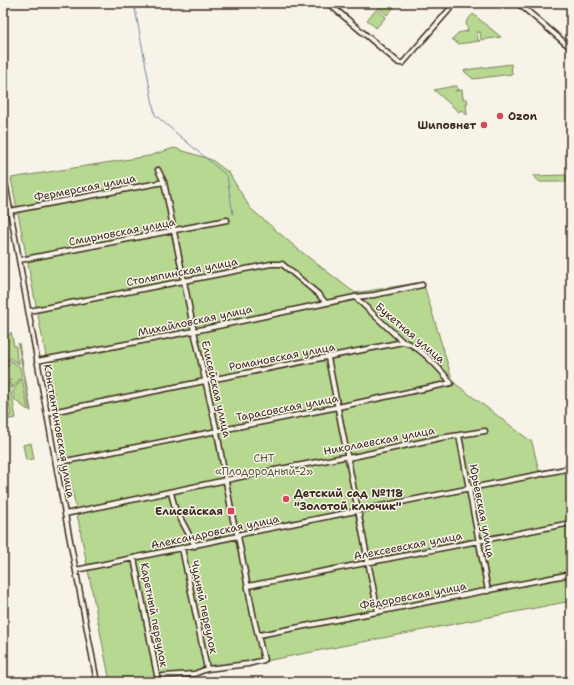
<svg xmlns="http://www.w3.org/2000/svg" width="574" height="685" viewBox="0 0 574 685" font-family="'Shantell Sans',sans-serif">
  <rect width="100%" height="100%" fill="#f7f3e8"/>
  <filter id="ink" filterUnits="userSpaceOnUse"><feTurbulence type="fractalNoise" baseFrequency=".025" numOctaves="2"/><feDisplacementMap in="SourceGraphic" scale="8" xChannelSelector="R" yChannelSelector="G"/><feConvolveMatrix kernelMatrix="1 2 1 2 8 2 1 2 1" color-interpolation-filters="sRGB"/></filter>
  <g filter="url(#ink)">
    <path fill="#b7d891" stroke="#798158" d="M382,3H398L387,15L378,7Z
      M377,9L386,17L376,28L367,20Z
      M473,14L501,37L481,40L480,32H477L478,40L480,41L458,44L452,39L458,33L468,31L466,22Z
      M511,64L512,74L473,79L464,71L465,70Z
      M454,86H457L458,90L455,91L462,90L463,99H467L468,103L466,104L467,115L461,110L459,112L434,90Z
      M174,148L212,160L229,173L250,208L299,250L355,293L423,282L453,382L532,442L539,471L570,465L571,472V601L271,660L127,682H110L11,178L149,156Z
      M566,175V182H540L533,176Z
      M11,332L14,346H16L17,360H19V364L7,356L4,342Z
      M19,343L31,411H30L18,344Z
      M3,345L7,366H9L7,358L20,367L22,376L13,388L11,380L9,381L16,418L3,420V416L11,415L3,369Z
      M22,378L28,410L21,405V404L15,401L13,391Z
      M31,443L34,459L26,460L23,445Z"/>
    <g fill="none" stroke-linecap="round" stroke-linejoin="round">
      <path stroke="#74899f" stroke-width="1" d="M134,3L155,115L227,176L233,214"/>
      <defs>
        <path id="minor" d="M328,3L399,63H403L455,3
          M518,3L571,48
          M158,170L164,182L194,331L217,432L233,520L238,536L254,619L264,660L248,664L207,669L194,674L163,676
          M5,182L65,514L97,682
          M10,211L164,182
          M20,260L227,220
          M29,311L271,264H282L318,294L326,303
          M328,358L378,612
          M37,361L194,331L355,297L374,295L422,285
          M47,413L205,381L403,342
          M459,435L488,591
          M56,463L338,407L451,383C443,372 417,343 403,342L355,297
          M569,468L571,478
          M171,493L175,508L195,546
          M65,514L264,472L344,457L348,458L440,438L485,431
          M182,548L207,669
          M134,558L157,675
          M76,570L238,536L241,534L571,468
          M248,586L571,523
          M259,635L571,574"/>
      </defs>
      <use href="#minor" stroke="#3b2a1e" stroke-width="7"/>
      <use href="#minor" stroke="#f7f3e8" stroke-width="4"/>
    </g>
  </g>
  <g fill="#d1495b" stroke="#f7f3e8" stroke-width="1.5">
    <circle cx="500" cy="116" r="4"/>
    <circle cx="484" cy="125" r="4"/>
    <circle cx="286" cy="499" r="4"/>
    <rect x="227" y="507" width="8" height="8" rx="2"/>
  </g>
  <g text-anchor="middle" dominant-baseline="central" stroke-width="3" stroke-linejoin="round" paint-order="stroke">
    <g font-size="11" font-weight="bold" fill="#3b2a1e" stroke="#f7f3e8" text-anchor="start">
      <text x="508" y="116">Ozon</text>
      <text x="476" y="125" text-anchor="end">Шиповнет</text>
      <text x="294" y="493">Детский сад №118<tspan x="294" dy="13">"Золотой ключик"</tspan></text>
      <text x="223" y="511" text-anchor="end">Елисейская</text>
    </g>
    <g font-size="11" fill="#3b2a1e" stroke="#f7f3e8">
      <text transform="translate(85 188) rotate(-11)">Фермерская улица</text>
      <text transform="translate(122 232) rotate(-11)">Смирновская улица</text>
      <text transform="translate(182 272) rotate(-11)">Столыпинская улица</text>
      <text transform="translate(195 321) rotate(-12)">Михайловская улица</text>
      <text transform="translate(410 333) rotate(40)">Букетная улица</text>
      <text transform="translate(282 357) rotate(-11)">Романовская улица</text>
      <text transform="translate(216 389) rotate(77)">Елисейская улица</text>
      <text transform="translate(287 408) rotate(-11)">Тарасовская улица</text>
      <text transform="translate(59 431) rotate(80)">Константиновская улица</text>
      <text transform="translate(379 441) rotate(-11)">Николаевская улица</text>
      <text transform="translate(482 511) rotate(79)">Юрьевская улица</text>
      <text transform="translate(215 532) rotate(-12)">Александровская улица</text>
      <text transform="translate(408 546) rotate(-11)">Алексеевская улица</text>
      <text transform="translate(413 596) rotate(-11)">Фёдоровская улица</text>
      <text transform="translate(204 607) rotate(78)">Чудный переулок</text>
      <text transform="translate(154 615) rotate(79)">Каретный переулок</text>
    </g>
    <g font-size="11" fill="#5a563b" stroke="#f7f3e8">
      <text x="264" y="458">СНТ<tspan x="264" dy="13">«Плодородный-2»</tspan></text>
    </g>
  </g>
  <rect width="574" height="685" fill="none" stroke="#f7f3e8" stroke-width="16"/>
  <rect x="8" y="8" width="558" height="669" fill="none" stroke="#3b2a1e" stroke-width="1.5" filter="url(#ink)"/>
</svg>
